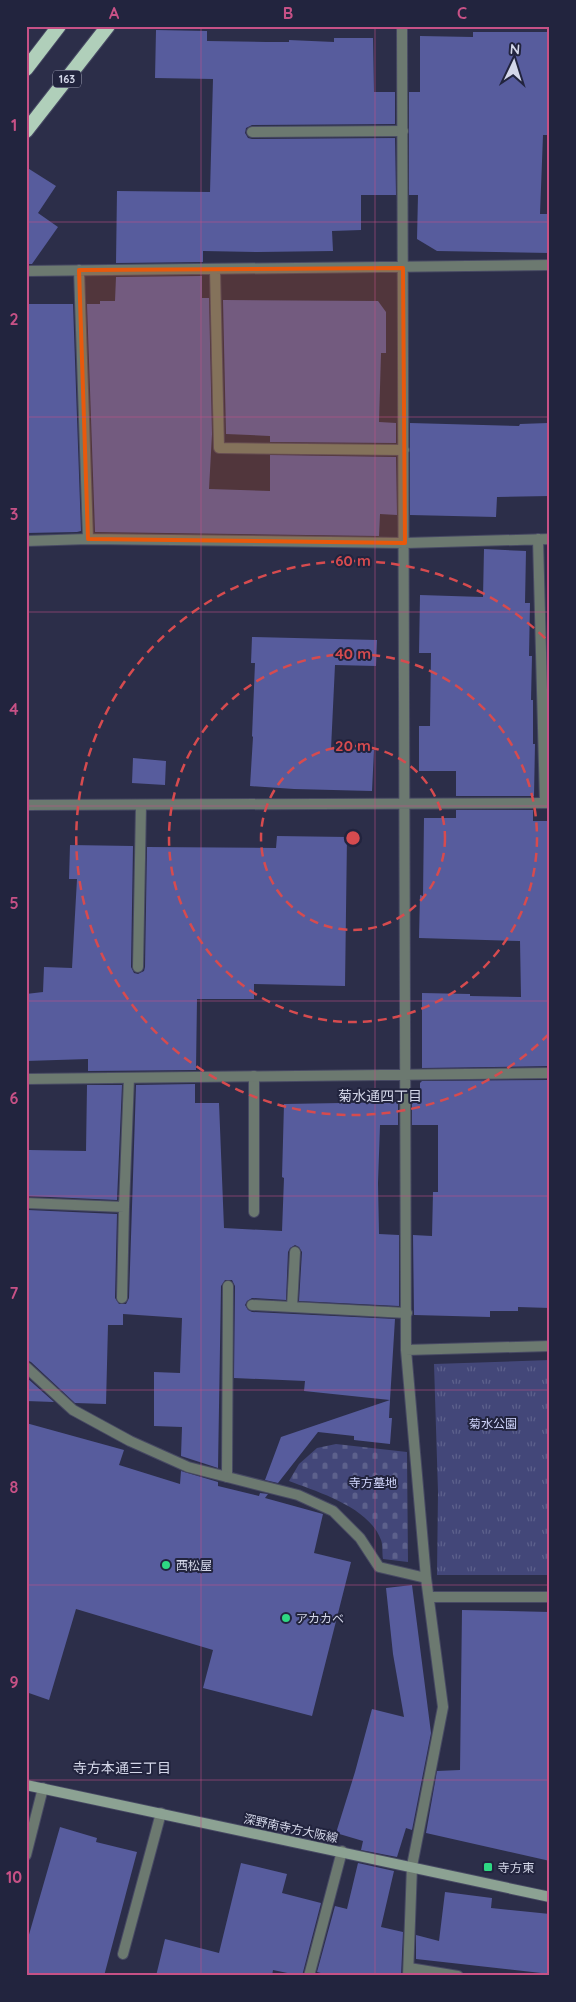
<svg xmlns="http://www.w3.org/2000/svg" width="576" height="2002" viewBox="0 0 576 2002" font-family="Quicksand,'Noto Sans JP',sans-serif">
  <defs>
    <pattern id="cemetery-stones" width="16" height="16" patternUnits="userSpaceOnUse" patternTransform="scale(1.25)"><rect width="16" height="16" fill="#434779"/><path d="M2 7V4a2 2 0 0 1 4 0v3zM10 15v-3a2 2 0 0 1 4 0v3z" fill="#5d618c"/></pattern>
    <pattern id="park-tufts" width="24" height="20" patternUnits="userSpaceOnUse" patternTransform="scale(1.25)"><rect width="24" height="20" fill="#434779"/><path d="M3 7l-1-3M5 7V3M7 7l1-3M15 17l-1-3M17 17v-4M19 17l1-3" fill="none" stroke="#5d618c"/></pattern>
  </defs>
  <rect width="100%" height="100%" fill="#2c2e49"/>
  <path fill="url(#cemetery-stones)" d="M336,1444L407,1452L408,1562L383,1559C382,1553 383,1545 381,1540C369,1507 318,1492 289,1481L299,1464L317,1448Z"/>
  <path fill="url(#park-tufts)" d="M550,1360V1575H437L438,1492L434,1364Z"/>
  <path fill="#575c9d" d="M156,30L207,31V41L266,42H289V40L334,42V38H373L374,92H395V124L252,125L246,128L245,133L248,138L252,139L395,138L396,195H361V230L332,231L333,251L258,252L203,251V262L116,263L117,191L210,192L213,79L155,78Z
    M473,32H550V135H543L540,214H550V253L437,251L417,239L418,195H409V92H420V36L473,37Z
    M26,167L56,186L38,213L58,227L32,264H26Z
    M202,276V298H209L212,434L209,489L270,491V455L396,457L397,515L380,514L379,536L95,532L87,304H100V301H115L116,277Z
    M223,300L378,301L386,312V353H381L379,422L396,423V443L270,442V436L226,434Z
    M26,304H73L81,531L77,532L26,533Z
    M410,423L519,426L520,424L548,423L550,496L497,497L496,517L410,515Z
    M484,549L526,551L525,603H530L529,656H532L531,700H533V744H535L534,796H456V771H419V726H430L431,653H419L420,595L483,597Z
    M252,637L377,640L376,666L335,665L331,749L374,750L372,791L294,789L250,786L253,737L252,736L255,663H251Z
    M133,758L166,761L165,785L132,783Z
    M456,810H533V821H550V1066L422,1068V993L470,994V996L521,997L520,941L419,938L420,895L423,896L424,818H456Z
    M277,836L347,837L345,986L254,984V999H197L196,1070L88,1071V1059L26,1061V994L43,992L44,967L72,968L77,879H69L70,845L133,846L131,967L134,973L138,974L144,971L145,967L147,847L276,848Z
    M550,1080V1308L518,1307V1311H490V1317L414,1315L413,1235L432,1236L433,1192H438V1125H412V1102H420V1083L422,1081Z
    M195,1084V1103H219L224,1228L282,1231L284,1178L282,1177L284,1104L398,1102V1125H380L378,1183L379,1234L399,1235V1306L299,1301L302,1252L299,1247L295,1245L290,1248L288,1252L286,1300L252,1298L247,1301L245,1305L248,1310L252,1312L395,1319L390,1400L304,1391L305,1381L234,1378L235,1286L232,1280H225L221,1286L218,1468L181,1456L182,1427L154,1426V1372L180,1373L182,1318L123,1314V1325H108L106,1404L75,1403L31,1362L26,1360L28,1210L117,1214L115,1298L119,1304H126L129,1298L136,1085Z
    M87,1085H122L117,1200L28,1196L29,1150L86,1151Z
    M26,1377L54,1402L26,1401Z
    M390,1400L389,1418H392L390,1444L354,1440V1436L318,1432L278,1483L265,1480L281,1437Z
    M26,1423L124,1450L119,1465L180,1484L181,1471L218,1482V1486L259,1496L260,1493L268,1494L265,1498L323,1514L314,1553L351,1562L312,1716L203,1688L213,1650L76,1609L49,1700L26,1692Z
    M412,1585L431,1733L412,1830L406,1828L397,1857L361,1850L363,1841L336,1833L355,1772L372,1709L404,1717L393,1654L386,1588Z
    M462,1610L550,1612V1861L426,1833L437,1771L460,1770Z
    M60,1827L97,1838L96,1842L137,1852L104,1976H26V1945Z
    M241,1863L287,1874L282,1893L321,1903L302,1976L273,1970L272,1976H156L165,1939L219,1953Z
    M358,1863L394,1871L381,1927L403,1932L401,1976H332L317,1972L335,1906L347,1909Z
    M445,1892L492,1898L491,1908L550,1914V1974L416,1959V1935L439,1941Z"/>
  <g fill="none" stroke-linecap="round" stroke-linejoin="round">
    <defs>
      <path id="service" d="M252,132L403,131
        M138,967L141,805
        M254,1076V1212
        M26,1203L124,1207L129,1078
        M122,1298L124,1207
        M252,1305L407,1313
        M292,1307L295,1252
        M227,1477L228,1286
        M123,1954L161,1813
        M409,1968L458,1976
        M309,1976L342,1851"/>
      <path id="minor" d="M402,26L406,1350L426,1578L443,1707L412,1866L408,1976
        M79,270L88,539
        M215,270L219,448L404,450
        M26,271L550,265
        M538,539L545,803
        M26,541L88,539L405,543L550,539
        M26,805L550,803
        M26,1079L550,1073
        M406,1350L550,1346
        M26,1367L73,1410L130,1441L188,1467L298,1495L333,1511L360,1538L379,1567L426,1578
        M429,1597H550
        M26,1855L43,1788"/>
      <path id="secondary" d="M26,1785L550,1897"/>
      <path id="trunk" d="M26,69L59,26
        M26,131L108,26"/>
    </defs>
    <use href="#service" stroke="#474963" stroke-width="12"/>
    <use href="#minor" stroke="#474963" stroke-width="12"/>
    <use href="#secondary" stroke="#474963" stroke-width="12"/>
    <use href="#trunk" stroke="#474963" stroke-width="16"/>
    <use href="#service" stroke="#6c7970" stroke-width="10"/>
    <use href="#minor" stroke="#6c7970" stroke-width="10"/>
    <use href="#secondary" stroke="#8ca293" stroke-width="10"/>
    <use href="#trunk" stroke="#b0cfba" stroke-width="14"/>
  </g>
  <path fill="#e8590c" fill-opacity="0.2" stroke="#e8590c" stroke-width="4" stroke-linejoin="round" d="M403,268L405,543L88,539L79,270Z"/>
  <path fill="none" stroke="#c75186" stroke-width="1" stroke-opacity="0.55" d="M201,26V1976M375,26V1976M26,222H550M26,417H550M26,612H550M26,806H550M26,1001H550M26,1196H550M26,1390H550M26,1585H550M26,1780H550"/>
  <g fill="none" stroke="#d64b4f" stroke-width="2.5" stroke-dasharray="9 6">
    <circle cx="353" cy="838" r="92"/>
    <circle cx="353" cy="838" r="184"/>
    <path d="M549 1034A277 277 0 1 1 549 642"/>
  </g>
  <g fill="#2ed883" stroke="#22243e" stroke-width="2">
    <circle cx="166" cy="1565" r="5"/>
    <circle cx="286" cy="1618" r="5"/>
    <rect x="483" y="1862" width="10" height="10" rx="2.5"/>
  </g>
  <g text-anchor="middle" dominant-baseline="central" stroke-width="4" stroke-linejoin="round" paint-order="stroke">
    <rect fill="#22243e" stroke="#9fa1b6" stroke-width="1" x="53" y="70.5" width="28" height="17" rx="4"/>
    <g font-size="11" font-weight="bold" fill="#d4d7e9">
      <text x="67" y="79">163</text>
    </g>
    <g font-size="12" fill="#d2d7fe" stroke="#22243e">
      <text x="493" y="1423">菊水公園</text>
      <text x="373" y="1482">寺方墓地</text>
    </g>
    <g font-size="12" fill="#d4d7e9" stroke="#22243e" text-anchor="start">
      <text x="176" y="1565">西松屋</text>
      <text x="296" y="1618">アカカベ</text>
      <text x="498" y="1867">寺方東</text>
    </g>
    <g font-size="12" fill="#d4d7e9" stroke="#22243e">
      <text transform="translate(291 1828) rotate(12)">深野南寺方大阪線</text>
    </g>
    <g font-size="14" fill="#d4d7e9" stroke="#22243e">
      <text x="380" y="1096">菊水通四丁目</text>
      <text x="122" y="1768">寺方本通三丁目</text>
    </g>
  </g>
  <circle cx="353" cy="838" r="8" fill="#d64b4f" stroke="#22243e" stroke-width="2.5"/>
  <g font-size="15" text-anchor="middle" font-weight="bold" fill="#d64b4f" stroke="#22243e" stroke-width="4" stroke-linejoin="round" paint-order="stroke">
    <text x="353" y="566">60 m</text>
    <text x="353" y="659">40 m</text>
    <text x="353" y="751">20 m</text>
  </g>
  <rect width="576" height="2002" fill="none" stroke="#22243e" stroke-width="55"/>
  <g transform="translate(514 62) rotate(4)" stroke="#22243e" stroke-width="4" paint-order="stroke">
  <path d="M0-4L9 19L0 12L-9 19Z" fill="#d4d7e9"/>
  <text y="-8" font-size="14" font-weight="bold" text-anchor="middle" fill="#d4d7e9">N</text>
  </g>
  <rect x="28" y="28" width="520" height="1946" fill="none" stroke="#c75186" stroke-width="2"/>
  <g font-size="16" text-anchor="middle" font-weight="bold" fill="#c75186">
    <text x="114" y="19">A</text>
    <text x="288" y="19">B</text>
    <text x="462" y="19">C</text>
    <text x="14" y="131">1</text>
    <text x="14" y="325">2</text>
    <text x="14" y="520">3</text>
    <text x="14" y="715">4</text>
    <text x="14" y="909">5</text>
    <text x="14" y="1104">6</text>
    <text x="14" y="1299">7</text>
    <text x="14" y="1493">8</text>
    <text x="14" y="1688">9</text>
    <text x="14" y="1883">10</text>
  </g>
</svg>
